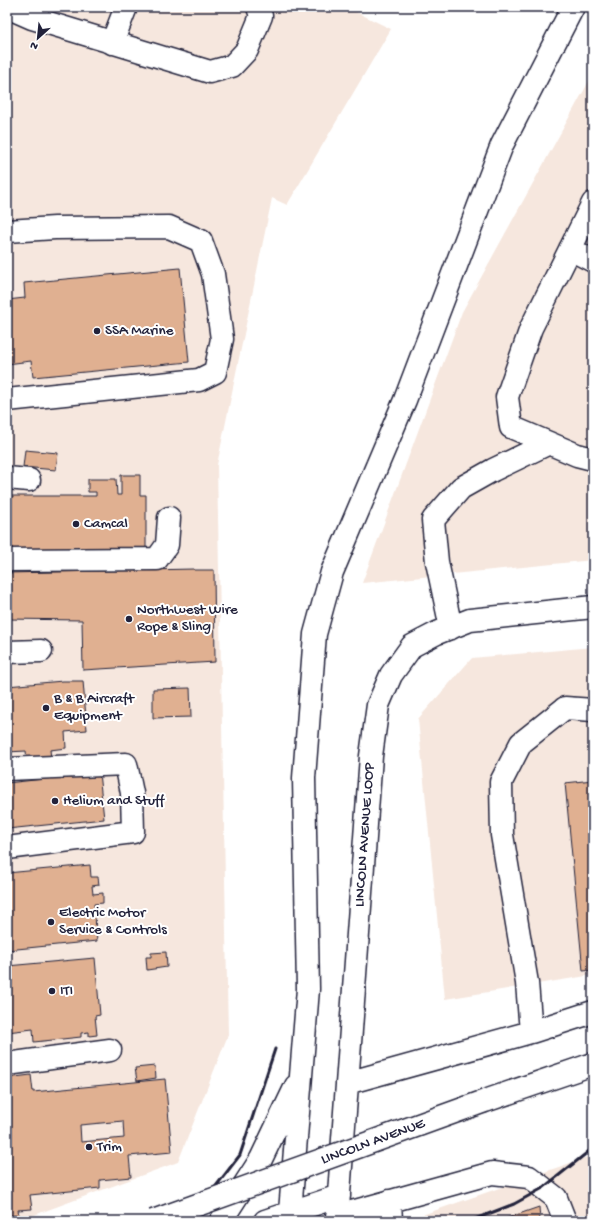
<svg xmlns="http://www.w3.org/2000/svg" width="600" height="1228" viewBox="0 0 600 1228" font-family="'Gochi Hand',sans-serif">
  <rect width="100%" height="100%" fill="#fff"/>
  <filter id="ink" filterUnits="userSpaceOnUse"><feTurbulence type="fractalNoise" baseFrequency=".025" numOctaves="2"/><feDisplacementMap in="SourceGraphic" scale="8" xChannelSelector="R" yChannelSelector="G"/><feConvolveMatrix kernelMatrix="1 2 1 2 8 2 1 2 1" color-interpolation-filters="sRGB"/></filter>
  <g filter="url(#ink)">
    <path fill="#f6e7de" d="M7,7H346L391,29L287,205L272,198L217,465L228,1035L178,1162L18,1221H7Z
      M593,74V560L362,583L462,312Z
      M593,647V975L445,999L418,719L472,658Z
      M593,1155V1221H405Z"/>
    <path fill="#e0b091" stroke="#22223b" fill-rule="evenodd" d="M180,268L189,362L33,377L31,361L7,364V300L25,298L24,283Z
      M25,450L58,453L56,470L23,467Z
      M121,475H140V495H146V552L7,553V496H96V492H88V479H116L117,495H121Z
      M194,569V570H214L215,662L83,670L82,620L7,619V573Z
      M63,681H83L87,730L65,732L66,748L50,750L51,758L27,760L26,751L7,752V686Z
      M190,688L191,717L153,718V689Z
      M99,773L104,819L7,829V783Z
      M593,780V970L583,971L565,783Z
      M90,865L91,877H98L99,885L92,886L93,894L103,893V903L94,904L97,941L7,950V873Z
      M166,952L167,967L147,970L146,957H151V953Z
      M95,958L100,1015L95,1016L97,1035L89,1036V1032L81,1033V1037L34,1042L33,1029L7,1032V966Z
      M155,1066L156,1078L137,1081L135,1068Z
      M31,1075L33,1092L165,1079L172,1152L129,1156L131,1177L100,1180V1188L30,1195L32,1209L18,1210L19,1215L7,1216V1078ZM123,1121L124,1138L81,1142L80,1125Z
      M539,1207L540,1221H499Z"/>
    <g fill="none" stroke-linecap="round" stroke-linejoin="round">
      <defs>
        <path id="minor" d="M7,7L32,18L210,72L232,66L247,50L261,16L258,7
          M112,43L126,7
          M593,203L531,328L507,397L511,427L577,455L593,459
          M7,231L55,228L169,227L201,241L213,274L222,339L215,372L199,380L7,400
          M570,249L593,261
          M7,478L29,480
          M7,560L157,559L167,545L169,518
          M451,628L437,562L433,520L461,488L493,470L549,443
          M7,652L41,651
          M7,769L126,764L132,793L133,832L7,848
          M531,1032L527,983L502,835L501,782L521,743L565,708L593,710
          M7,1064L110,1050
          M347,1083L531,1032L593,1012
          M485,1101L593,1064
          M390,1201L391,1221
          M290,1212L308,989L304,778L315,634L332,572L405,400L502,145L573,7
          M337,1216L492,1173L529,1177L556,1198L565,1221
          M221,1221L261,1159L296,1086
          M265,1221L339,1196
          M337,1221L371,756L378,705L391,675L412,646L437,633L470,620L593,607"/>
      </defs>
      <use href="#minor" stroke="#22223b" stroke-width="25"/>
      <use href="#minor" stroke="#fff" stroke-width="22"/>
      <path stroke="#22223b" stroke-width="3" d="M189,1221L240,1155L275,1049
        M470,1221L514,1204L543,1188L593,1148"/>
      <defs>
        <path id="minor-bridge" d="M153,1221L485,1101"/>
      </defs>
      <use href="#minor-bridge" stroke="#22223b" stroke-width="25" stroke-linecap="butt"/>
      <use href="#minor-bridge" stroke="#fff" stroke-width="22"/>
    </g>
  </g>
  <g fill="#22223b" stroke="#fff" stroke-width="1.5">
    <circle cx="97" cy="331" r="4"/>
    <circle cx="76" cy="524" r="4"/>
    <circle cx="129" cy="619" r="4"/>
    <circle cx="46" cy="708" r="4"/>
    <circle cx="55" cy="801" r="4"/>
    <circle cx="51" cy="922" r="4"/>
    <circle cx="52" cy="991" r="4"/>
    <circle cx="89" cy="1147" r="4"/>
  </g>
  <g text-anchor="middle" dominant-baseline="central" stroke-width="4" stroke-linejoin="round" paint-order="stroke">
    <g font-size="15" fill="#22223b" stroke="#fff" text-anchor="start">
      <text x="105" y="331">SSA Marine</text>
      <text x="84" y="524">Camcal</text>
      <text x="137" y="610">Northwest Wire<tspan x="137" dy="17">Rope &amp; Sling</tspan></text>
      <text x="54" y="699">B &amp; B Aircraft<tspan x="54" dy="17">Equipment</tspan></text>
      <text x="63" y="801">Helium and Stuff</text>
      <text x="59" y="913">Electric Motor<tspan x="59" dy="17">Service &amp; Controls</tspan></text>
      <text x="60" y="991">ITI</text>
      <text x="97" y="1147">Trim</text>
    </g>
    <g font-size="15" fill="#22223b" stroke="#fff">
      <text transform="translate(365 835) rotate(-86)">LINCOLN AVENUE LOOP</text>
      <text transform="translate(373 1142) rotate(-20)">LINCOLN AVENUE</text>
    </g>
  </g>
  <rect width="600" height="1228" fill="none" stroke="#fff" stroke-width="24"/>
  <rect x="12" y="12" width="576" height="1204" fill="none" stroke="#22223b" stroke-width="1.5" filter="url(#ink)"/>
  <g transform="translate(38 38) rotate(207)" stroke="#ffffff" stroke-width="3" paint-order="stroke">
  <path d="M0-3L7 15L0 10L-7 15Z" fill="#22223b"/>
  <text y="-6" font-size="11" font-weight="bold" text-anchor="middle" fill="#22223b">N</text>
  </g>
</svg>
